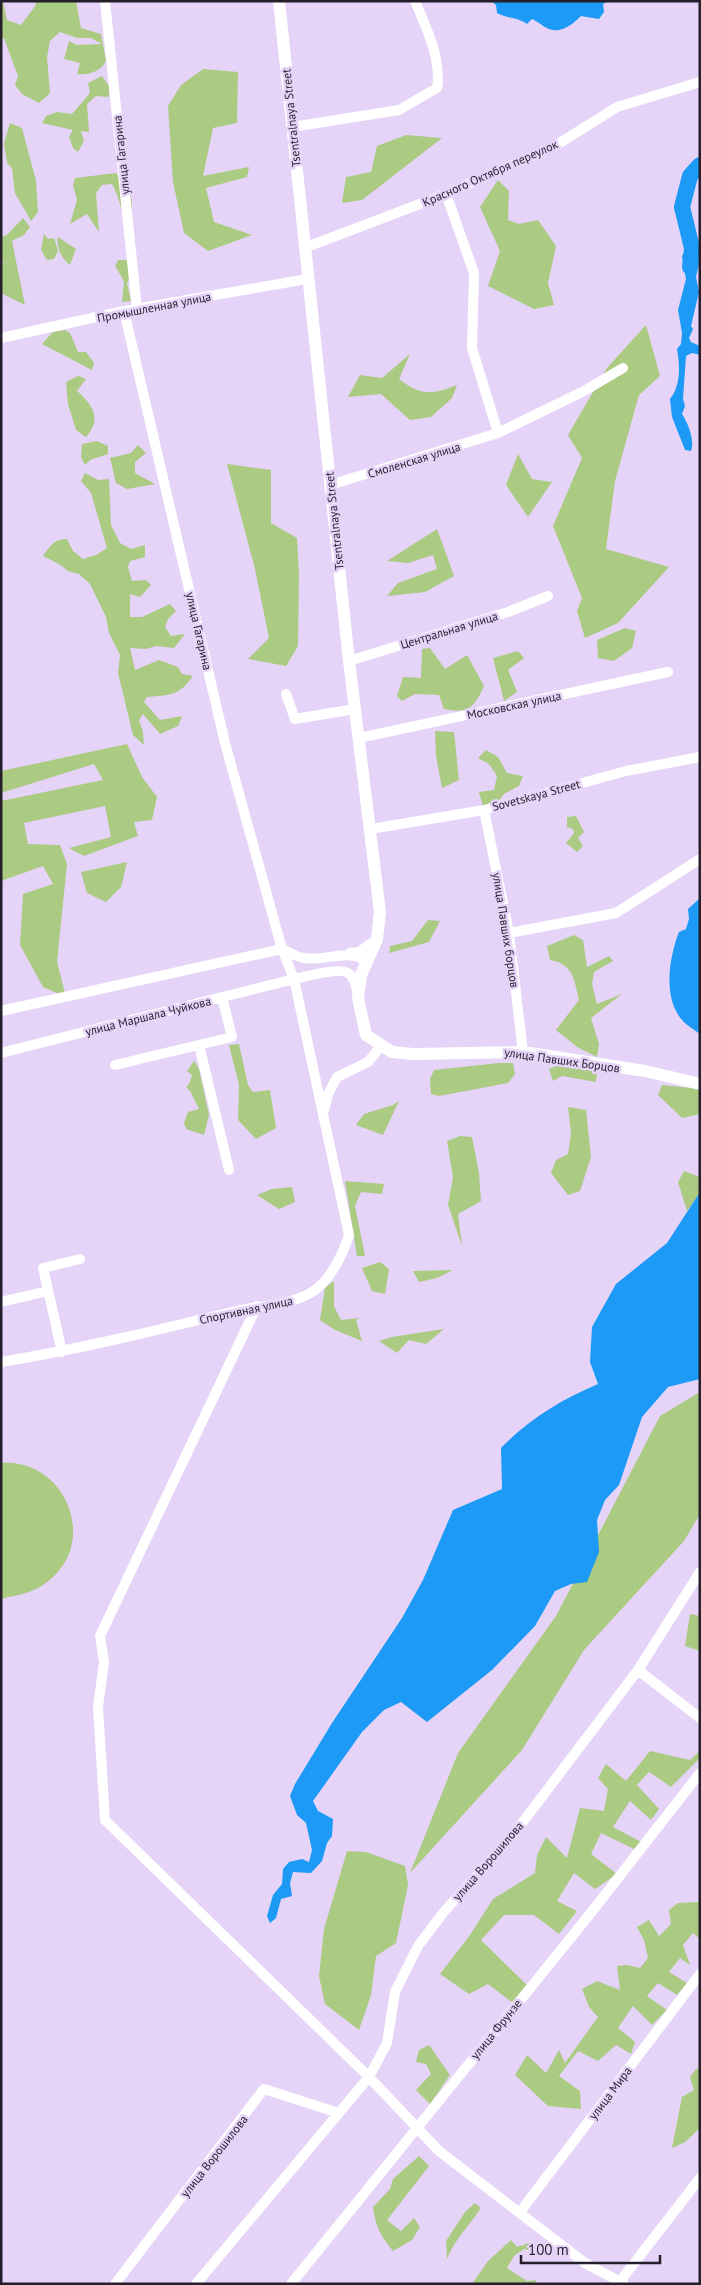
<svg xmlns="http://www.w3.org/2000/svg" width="701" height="2285" viewBox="0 0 701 2285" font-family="'PT Sans',sans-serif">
  <rect width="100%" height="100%" fill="#e5d4f7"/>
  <path fill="#abca82" d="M1,1H3L7,20L21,25L36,5L35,1H76L81,28L101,34L106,61C100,72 89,75 77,74L80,63L64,59L69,41L77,45L102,44L91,38H77L60,32L50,41L47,57L50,93L39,103L22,94L15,85L18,76L4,38H1Z
    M203,69L238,72L237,123L213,128L203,176L249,167L247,177L206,188L214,222L252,235L208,251L184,233L173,182L168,106L181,85Z
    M102,76L109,86V97L96,96L87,104L89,132L81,131L84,141L78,152L73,148L69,137L73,130L42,123L46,116L57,112L72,114L90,93L88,83Z
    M10,123L22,128L36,181L38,212L31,221L15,193L12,168L7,163L4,143Z
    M406,135L442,138L362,200L342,203L346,177L371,172L377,146Z
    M116,173C133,194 135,198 128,224C120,211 120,197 112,184L102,185L96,193L99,232L87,214L70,224L77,200L73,185L75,178Z
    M498,180L509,191L508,220L519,224L538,220L556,246L548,283L554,305L534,309L488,286L500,251L480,207Z
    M23,218L30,227L24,235L12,241L25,305L1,293V266L4,261H1V237L7,235Z
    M44,234L48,239L54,238L58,251L54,259L47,260L41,250Z
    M58,237L76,249L70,265C62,259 56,248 58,237Z
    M118,260H128L133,273L127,283L131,301L122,302L124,281L115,266Z
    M646,325L660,376L639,395L615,481L606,549L669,567L618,623L585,638L577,611L582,598L553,526L582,458L568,435L607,368Z
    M65,330L70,333L78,352H86L94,363L92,370L42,344L53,332Z
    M410,354L399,379C421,396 432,395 457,385L452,398L431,417L410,420L381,394L348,397L360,375L382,378Z
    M78,376L86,379L77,391C93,405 102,419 86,437L76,430L68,404L66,382Z
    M97,441L108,446V454L90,460L85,465L81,457L82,444Z
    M138,445L146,453L135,462V473L155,484L127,489L116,483L110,458L131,453Z
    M518,454L532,479L552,482L528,517L506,485Z
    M227,464L271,470V523L297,538L299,575L298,646L286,666L248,659L269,638L255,569Z
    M85,473L98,480L109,479L111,525L120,543L131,549L145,545V557L130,561L128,567L132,581L146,580L151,585L140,597L130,594V617H142L170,604L176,611L168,619L165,627L171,636L185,634L174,648L156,646L146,649L130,648L135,670L159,660L178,667L182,674L193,676C179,696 170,695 147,697L144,702L160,720L182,716L178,726L160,734L143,714L139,720L143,732L144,745L133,735L118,673L120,655L109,633L106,617L90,584L79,574L68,571L59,564L43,556C50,546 54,539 67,539L73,551L83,559L96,555L107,548L91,493L81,481Z
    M437,529L454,576L425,592L387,596L398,583L437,569L433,555L408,563L387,561Z
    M625,628L636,631L632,648L614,661L598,658L597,640Z
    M430,648L445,669L467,655L484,686C474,708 468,714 444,709L439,695L415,694L402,701L397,696L403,677L421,678L422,649Z
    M518,651L524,658L508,670L517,692L504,701L493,658Z
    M435,731L454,732L459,780L442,788L436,756Z
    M127,744L142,777L157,797L152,820L134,822L138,836L84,856L69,848L111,837L105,806L24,823L28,844L60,845L67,864L57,962L66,997L43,987L20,945L23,894L53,884L43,866L1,881V801L103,780L94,764L1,793V771Z
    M486,750L498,757L507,773L523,776L519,786L504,794L498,802L484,810L479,792L494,790L497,776L489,764L478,758Z
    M576,816L584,832L578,838L583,846L577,852L566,843L574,833L573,829L567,827V817Z
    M127,862L121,887L106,902L87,893L81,872Z
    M428,920L440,921L429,942L389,953L390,946L412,941Z
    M574,935L583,940L587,967L609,956L613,961L594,972L592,984L597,1004L622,994L591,1018L599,1044L597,1057L577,1047L556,1030L579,1000C574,980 574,964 550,960L547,946Z
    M239,1044L248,1085L253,1092L270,1090L276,1128L256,1139L238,1120L239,1085L229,1045Z
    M194,1061L199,1069L209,1115L204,1135L186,1129L184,1123L188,1112L199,1109L190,1091L186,1087L189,1084L192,1075L187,1071Z
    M499,1063H513L515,1074L508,1083L439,1096L431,1094L430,1079L434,1070Z
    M564,1063L597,1072L596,1082L562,1076L553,1081L549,1069Z
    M662,1085L700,1089V1114L682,1118L658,1095Z
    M399,1101L383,1135L356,1125L364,1114L393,1105Z
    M568,1107L586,1110L591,1157L580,1191L568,1195L551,1173L556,1160L568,1154L571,1134Z
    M460,1136L472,1137L479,1173L481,1201L458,1214L462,1246L448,1205L453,1177L447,1141Z
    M684,1171L700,1177V1193L687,1211L678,1182Z
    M345,1181L384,1184L382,1194L361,1192L355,1206L365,1256H357Z
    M292,1187L295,1202L279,1209L257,1195L272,1189Z
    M380,1262L389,1269L385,1294L372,1291L362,1268Z
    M453,1270L437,1278L419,1282L413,1271Z
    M334,1281V1306L341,1320L361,1318L356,1320L362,1341L335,1330L320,1320L325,1288Z
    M444,1329L426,1344L409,1340L397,1353L379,1341L392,1337Z
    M700,1392V1514L684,1541L584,1650L522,1750L410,1873L458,1753L556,1616L660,1416Z
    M1,1463C66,1458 100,1543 47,1582C34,1593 17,1595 1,1599Z
    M690,1614L700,1616V1651L685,1646Z
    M650,1751L690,1760L700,1751V1758L671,1787L649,1772L637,1785L659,1809L651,1820L630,1801L613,1827L641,1842L634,1849L601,1833L591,1854L617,1874L595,1889L574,1873L557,1901L577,1911L559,1934L534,1915H504L481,1940L530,1988L513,2003L488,1984L469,1994L440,1974L470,1935L493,1899L535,1873L537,1855L546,1837L567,1858L580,1808L604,1811L608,1789L598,1778L606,1764L626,1781Z
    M347,1851L366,1852L405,1866L408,1885L396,1943L376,1956L371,1995L359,2030L325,2004L319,1976L324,1929Z
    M700,1902V1939L693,1933L683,1945L690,1965L680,1958L669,1972L687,1983L677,1995L658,1983L647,1996L667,2010L652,2025L633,2006L618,2028L635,2042L631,2054L616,2045L598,2061L578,2051L559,2076L580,2091L581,2109L548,2106L515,2075L527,2055L546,2073L559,2050L565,2063L598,2017L589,2007L582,1989L597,1981L620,1990L617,1966L627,1965L640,1968L648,1958L644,1940L637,1927L649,1920L659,1936L671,1924L669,1910L678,1903Z
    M429,2045L450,2075L430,2104L416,2090L431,2074L426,2064L416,2062L419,2050Z
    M700,2068V2128L685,2142L672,2148L682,2097L694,2090L690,2077L696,2069Z
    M419,2156L429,2166L387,2220L401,2231L414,2218L420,2227L412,2240L393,2251C381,2237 375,2225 373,2207L390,2189L393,2179Z
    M475,2203L481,2208C470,2225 454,2240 447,2259L446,2241L465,2212Z
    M511,2240L517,2247L529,2243L533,2251L524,2249L514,2256L507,2268L527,2281L537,2280L534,2284H472L488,2261Z"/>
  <path fill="#1c9af5" d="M491,1H608L603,4L604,12L599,19L581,16C573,24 561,34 549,29C544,27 537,21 532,19L527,24C517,17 508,19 497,13L496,5Z
    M693,245L697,249L696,255L699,263L696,277L699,292L691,326L693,329L689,338L691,342L700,346V355L692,353L686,356L683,399L685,406L682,414C688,423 695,440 691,451L685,450L672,417L670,399C681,385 680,366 677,349L681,344L682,333L678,310L686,279L682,256L689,247Z
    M700,898V1034C693,1029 683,1023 679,1016C663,993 670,955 679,932L686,929L689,919L688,909Z
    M700,1192V1379L668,1387L642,1417L619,1485L605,1500L597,1520L599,1552L587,1582L571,1584L555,1591L535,1626L492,1670L427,1722L401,1702L384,1710L362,1732L313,1801L318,1811L333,1819L332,1836L327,1843L322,1861L311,1873L293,1872L290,1883L292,1896L281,1899L276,1918L270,1923L267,1916L273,1895L282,1884L283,1869L289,1862L302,1859L309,1862L312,1850L306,1823L297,1815L290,1796L295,1784L332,1723L402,1618L423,1580L453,1510L502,1489L501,1448C528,1420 562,1399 598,1384L590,1362L592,1327L616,1284L667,1243Z"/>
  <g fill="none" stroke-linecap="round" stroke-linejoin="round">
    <path stroke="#1c9af5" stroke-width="16" d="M690,267L692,248L682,207L690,176L700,165"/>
    <path stroke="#fff" stroke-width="10" d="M105,1L137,309
      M292,127L399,110L437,88C442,60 426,27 415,1
      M446,194L474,273L472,348L498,433
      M304,248L446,194L555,146L617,107L700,82
      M1,338L124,311L307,279
      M330,485L498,433L584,391L623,368
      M349,661L508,612L548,596
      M286,694L295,719L355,709
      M359,738L668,672
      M484,810L509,933L523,1052
      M371,829L484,810L626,771L700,757
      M509,933L616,913L700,859
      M282,949C289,952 296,957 304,958C327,962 347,947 368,962L364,965
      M350,953L359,952L377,939
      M1,1011L282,949
      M199,1045L229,1170
      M1,1053L294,979C306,977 339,967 348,973C355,977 356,987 358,994
      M115,1065L232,1037L222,997
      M324,1110L328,1094L337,1077L368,1062L381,1046
      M1,1302L48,1291
      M257,1306L100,1636L104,1662L98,1707L105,1820L369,2077L439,2151L585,2263L624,2284
      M62,1352L43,1268L80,1259
      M1,1362C80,1349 158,1330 236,1311C262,1305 289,1306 312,1292C330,1281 343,1254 349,1235L294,979L282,949L225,743L124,311
      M638,1670L700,1718
      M520,2212L700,1974
      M115,2284L264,2089L339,2113
      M196,2284L369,2077L387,2043L395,1992L418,1946L443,1913L513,1835L638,1670L700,1572
      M291,2284L590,1914L700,1773
      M618,2284L700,2178"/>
    <path stroke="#fff" stroke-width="12" d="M279,1L349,661L380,912L377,939L361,975L358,998L366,1035L392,1052L413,1054L523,1052L645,1071L700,1084"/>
  </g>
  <g text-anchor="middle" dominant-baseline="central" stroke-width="5" stroke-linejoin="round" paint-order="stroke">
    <g font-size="12" fill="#251f2c" stroke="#e5d4f7">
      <text transform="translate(291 118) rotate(-96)">Tsentralnaya Street</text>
      <text transform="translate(121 155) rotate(-96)">улица Гагарина</text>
      <text transform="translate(490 173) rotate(-24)">Красного Октября переулок</text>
      <text transform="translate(154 307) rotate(-11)">Промышленная улица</text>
      <text transform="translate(414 460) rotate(-17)">Смоленская улица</text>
      <text transform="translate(334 521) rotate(-96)">Tsentralnaya Street</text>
      <text transform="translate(449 630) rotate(-17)">Центральная улица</text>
      <text transform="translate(199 631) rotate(77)">улица Гагарина</text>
      <text transform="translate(514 705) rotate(-12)">Московская улица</text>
      <text transform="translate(536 795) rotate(-15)">Sovetskaya Street</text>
      <text transform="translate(506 930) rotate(81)">улица Павших борцов</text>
      <text transform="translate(148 1016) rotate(-14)">улица Маршала Чуйкова</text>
      <text transform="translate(562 1060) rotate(8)">улица Павших Борцов</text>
      <text transform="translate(246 1310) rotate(-12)">Спортивная улица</text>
      <text transform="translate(488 1861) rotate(-49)">улица Ворошилова</text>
      <text transform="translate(496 2029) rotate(-51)">улица Фрунзе</text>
      <text transform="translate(610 2093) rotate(-53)">улица Мира</text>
      <text transform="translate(214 2156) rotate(-52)">улица Ворошилова</text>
    </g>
  </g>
  <rect width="701" height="2285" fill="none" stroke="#251f2c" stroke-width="5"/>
  <path d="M521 2255v8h139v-8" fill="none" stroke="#251f2c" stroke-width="2.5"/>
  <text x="528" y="2255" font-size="15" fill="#251f2c" stroke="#e5d4f7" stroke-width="4" paint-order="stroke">100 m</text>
</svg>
